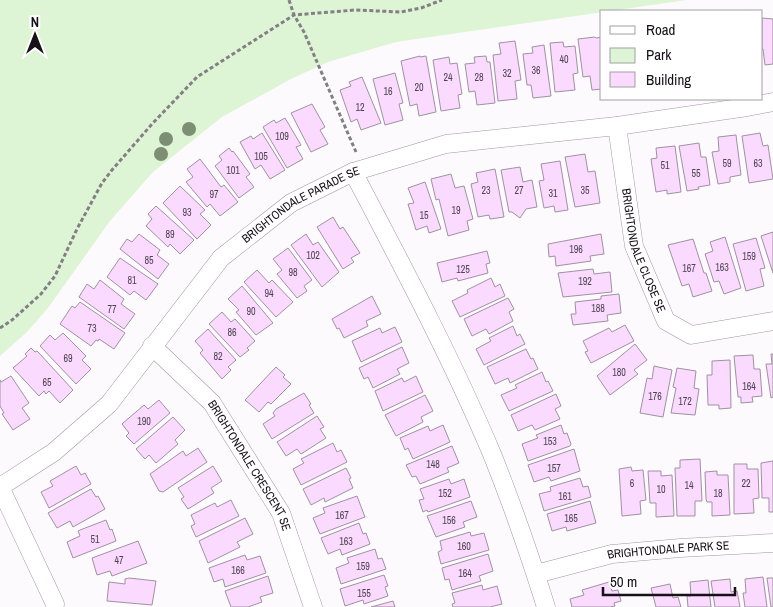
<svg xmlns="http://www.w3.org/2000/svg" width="773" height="607" viewBox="0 0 773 607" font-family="'Archivo Narrow',sans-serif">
  <rect width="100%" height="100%" fill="#fdfafd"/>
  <path fill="#ddf5d5" d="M0,0H687L396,42L328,62L291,79L222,117L153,172L110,221L48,308L27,332L0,356Z"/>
  <path fill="#fadafe" stroke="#a091a2" d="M762,18L773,19V64L765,65L763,49H762Z
    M595,37L596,38L602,37V89L592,90L590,76L583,77L578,39Z
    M515,41L521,80L515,81L517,99L498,101L493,55L501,54L499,43Z
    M563,42L564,47L575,46L578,73L573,74L575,90L555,92L550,43Z
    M544,45L551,96L533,98L531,85H527L523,54L533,53L532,47Z
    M420,56V57L426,56L436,112L419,116L417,104L410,106L401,61Z
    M486,56L487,62H490L495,103L477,105L475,91L469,92L465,64L475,63L474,57Z
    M449,57L450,64L457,63L462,94L458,95L460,108L441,111L433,60Z
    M395,73L403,103L399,104L403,120L385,125L373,79Z
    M362,77L381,123L361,130L357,119L351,122L340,90L351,86L349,82Z
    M312,104L325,127L320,130L328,144L311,152L291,113Z
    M285,118L301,145L296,147L303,159L287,168L263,127L274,120L276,123Z
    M262,133L285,170L270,179L261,165L255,169L240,142L251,136L253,139Z
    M760,133L763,146L768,145L773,179L749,183L742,136Z
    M736,135L741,175L730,177V182L718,184L712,152L719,151L718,137Z
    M699,143L701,157H706L710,185L698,187L699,189L687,191L679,146Z
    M675,146L681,192L667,194V190L656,192L651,159L657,158L656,148Z
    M229,148L232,152L233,151L250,174L246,177L254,187L239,198L215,166L222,160L219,156Z
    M585,154L588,172L595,171L600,203L575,207L565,157Z
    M200,159L221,187L224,185L238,202L220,216L210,204L207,207L186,182L193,177L187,169Z
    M560,161L568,210L555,212L554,206L544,208L539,181L544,180L541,164Z
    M520,167L523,182L532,180L537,207L526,209L520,218L512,212H509L501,170Z
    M495,169L504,217L490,219L489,215L478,217L471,184L478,182L476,173Z
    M451,174L455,188L464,186L473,219L467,221L469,230L448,236L439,199L436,200L431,179Z
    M425,182L441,229L429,233L427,226L416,230L408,204L414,203L408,188Z
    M180,186L205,210L200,214L211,225L197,239L163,203Z
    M156,206L194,240L180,254L170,244L168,247L146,226L152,219L148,214Z
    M333,217L340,229L343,227L360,253L351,258L354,262L343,269L317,227Z
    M773,232V273L761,236Z
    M139,234L160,250L157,255L169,264L158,279L120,249L127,239L132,242Z
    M306,234L313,245L318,242L339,272L322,287L291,245Z
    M601,234L604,254L590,256L591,261L556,266L555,256L549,257L548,244Z
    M725,237L741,288L724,294L719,281L714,282L705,254L713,251L710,242Z
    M756,238L765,268L760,269L764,286L746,291L733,244Z
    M693,239L704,273H706L712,291L693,297L689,284L682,286L668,245Z
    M288,248L312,280L304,286L307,291L297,298L277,274L282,270L273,259Z
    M487,251L490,263L486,264L488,273L458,281L457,278L442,282L437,263Z
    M120,258L158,284L146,300L134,291L130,295L107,277Z
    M593,269L594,274L610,272L612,292L563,297L558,273Z
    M257,270L269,283L272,280L293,302L276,317L244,282Z
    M491,278L495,287L500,284L505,296L460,317L452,301L468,293L467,290Z
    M100,280L124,299L121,304L135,314L124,329L79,297L87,284L94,289Z
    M242,286L273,323L256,335L236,312L239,310L228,299Z
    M619,294L621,313L607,315L608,321L573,325L571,314H576L575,302L601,299V296Z
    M372,296L381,314L366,321L368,326L344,338L339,328L337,329L332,319Z
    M508,298L514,309L509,312L513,321L489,334L486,329L472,336L464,319Z
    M80,302L125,333L114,349L99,339L98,341L96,340L91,346L60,324L72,306L75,308Z
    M222,312L231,322L235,319L255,341L247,348L249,350L240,357L209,324Z
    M625,325L634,341L591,363L585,352L588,351L583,341L609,328L612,332Z
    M513,326L517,336L520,334L525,344L484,365L476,349L491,341L489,338Z
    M395,327L402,342L361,362L352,341L380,328L382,333Z
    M208,329L236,360L228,367L231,370L222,379L200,353L203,350L195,341Z
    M63,333L86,356L82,360L91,369L76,384L40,346L50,335L55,340Z
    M635,344L647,360L634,370L638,374L610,395L597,376Z
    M402,347L409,363L397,369L400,374L373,388L368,377L364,379L359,368Z
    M31,348L35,352L37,351L38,352L73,390L60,403L49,391L46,394L44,391L39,396L13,368L27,356L25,354Z
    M526,349L531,359L533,358L538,369L510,383L508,378L495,384L487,367Z
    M771,354H773V397L771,398L766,364H772Z
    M753,355L754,369H760L762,396L752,397L753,402L741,403V397H738L734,356Z
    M730,360L731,408L719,409V405H708L707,375H712V361Z
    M654,366L672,370L663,417L640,413L647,378L652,379Z
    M276,367L285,375L283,377L291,384L271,404L268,402L259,412L245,400Z
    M677,368L696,371L694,388L699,389L695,415L671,413L676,388L673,387Z
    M542,372L546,382L548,381L553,391L509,411L501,395L517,388L515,385Z
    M11,376L29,403L22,408L30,419L13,430L2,414L4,413L0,406V380L1,382Z
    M416,376L423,392L383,411L375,391L402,378L404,382Z
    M304,393L311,404L309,405L314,413L272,439L263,424L275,416L273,413L276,409Z
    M556,394L561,406L555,409L560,419L535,430L532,425L518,431L511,415Z
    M425,395L433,411L421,417L423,422L396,436L385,415Z
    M159,400L170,413L134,444L126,436L129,433L122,424L144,405L148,409Z
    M317,416L324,427L320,429L326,438L301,454L297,449L286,456L277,442Z
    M173,417L185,430L175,440L178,444L156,463L149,455L145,459L136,449Z
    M443,425L450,442L413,459L408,448L405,450L400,438L428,426L430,431Z
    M561,425L564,434L567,433L571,444L570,446L528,461L522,444L538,438L536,435Z
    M333,443L337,452L341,450L347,462L301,485L293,469L304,463L301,459Z
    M452,446L459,463L447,468L449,472L420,484L416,476L412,477L406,465Z
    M198,448L207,462L163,492L159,491L150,474L183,451L186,456Z
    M574,449L580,471L551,481L549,477L534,482L528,465Z
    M700,459L702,501H695V516H677L675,468H680V460Z
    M773,461V512H769V498H762L761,463Z
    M734,464H747V469H758L759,498L753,499L754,513L734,514Z
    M76,466L81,475L85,473L91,484L49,508L41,492L53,486L50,481Z
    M213,466L222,481L211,488L214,493L188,509L181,499L184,497L178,488Z
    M631,467L632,471L643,470L646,500L640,501L641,514L622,516L619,469Z
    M346,468L351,478L349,479L353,488L325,502L324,498L311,505L303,489Z
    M648,471H661V476L672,475L674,516L656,517V503H650Z
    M717,471V475H728L730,515L712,516V502H707L706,499L705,472Z
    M580,478L583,487L588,486L591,497L544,511L539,494L551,491L550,487Z
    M449,479L451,484L464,479L470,497L428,512L427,510L423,512L419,500L424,499L420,489Z
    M91,489L96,497L98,496L105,509L73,527L70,521L57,528L48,513Z
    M357,496L365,517L320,534L313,518L325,513L323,508Z
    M231,500L239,516L196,537L191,526L195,524L191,515L215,503L217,507Z
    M471,501L477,517L463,522L465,527L436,537L427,516Z
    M590,501L596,523L567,531L566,527L552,531L547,514Z
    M245,518L253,534L237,542L240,547L208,563L199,541Z
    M106,520L110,530L112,529L116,541L73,558L67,542L80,536L78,531L80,530Z
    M359,523L363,534L366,533L370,544L342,555L340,549L328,554L321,538Z
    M470,532L471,536L484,533L489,550L441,564L438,552L442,550L440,541Z
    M138,541L147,563L112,576L110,571L97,575L92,558Z
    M375,549L378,559L382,558L386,569L341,584L336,568L349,563L347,558Z
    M488,554L493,571L479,576L481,581L452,590L449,579L445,580L442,568Z
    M245,555L247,560L260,556L266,573L225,587L223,579L214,582L209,568Z
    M384,575L388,586L385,587L388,596L364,604L363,600L345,606L340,589Z
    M268,576L273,593L260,597L262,602L248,607H231L225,591Z
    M763,577L767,607H745L743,593H746L745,579Z
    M129,578L156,581L152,605L107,601L109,582L125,584V579Z
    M767,578H773V607H771Z
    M730,579L731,592L737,591L740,607H715L711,581Z
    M708,580L711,607H688L687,596H691L690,582Z
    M609,582L612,591L618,590L621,601L614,603L615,606L610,607H572L570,599L584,595L582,590Z
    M670,584L673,598L678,597L681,607H656L651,588Z
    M482,585L483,590L497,586L502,604L490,607H453L452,604L455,603L452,593Z
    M393,601L395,607H371Z"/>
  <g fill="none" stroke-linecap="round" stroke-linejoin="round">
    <defs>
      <g id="minor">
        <path id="s1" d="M617,126L634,246L666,321L691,335L773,321"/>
        <path d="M353,172C402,265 451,357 492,454C512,504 530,556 546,607"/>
        <path id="s2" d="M152,346L212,403L281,513L313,607"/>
        <path id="s3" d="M0,487L54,452L109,404L221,258L291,203L353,172L446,144L617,126L747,107L773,102"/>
        <path d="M0,487L55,604"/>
        <path id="s4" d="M536,574L612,554L680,548L773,543"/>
      </g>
    </defs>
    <use href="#minor" stroke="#a495a6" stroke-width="19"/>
    <path stroke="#837f84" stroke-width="3" stroke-dasharray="4 2.5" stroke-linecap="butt" d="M289,0L294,15L304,32L356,152
      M0,328L12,320L41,294L55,276L77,229L102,183L112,170L152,124L197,77L294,15L355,10L401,12L421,8L442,0"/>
    <use href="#minor" stroke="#fff" stroke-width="18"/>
  </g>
  <g fill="#7c8f73">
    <circle cx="189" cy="129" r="7"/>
    <circle cx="166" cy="139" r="7"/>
    <circle cx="161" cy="154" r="7"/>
  </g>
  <g text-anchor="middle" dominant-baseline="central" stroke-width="5" stroke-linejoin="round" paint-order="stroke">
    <g font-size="10" fill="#4f4351">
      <text x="564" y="59">40</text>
      <text x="536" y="70">36</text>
      <text x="507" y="73">32</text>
      <text x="448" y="77">24</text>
      <text x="479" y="77">28</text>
      <text x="419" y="87">20</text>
      <text x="388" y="91">16</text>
      <text x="360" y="107">12</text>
      <text x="282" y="136">109</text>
      <text x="261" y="156">105</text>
      <text x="727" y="163">59</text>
      <text x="758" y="163">63</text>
      <text x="665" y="165">51</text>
      <text x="233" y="170">101</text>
      <text x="696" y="173">55</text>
      <text x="486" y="190">23</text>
      <text x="519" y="190">27</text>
      <text x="585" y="190">35</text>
      <text x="553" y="193">31</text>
      <text x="214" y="194">97</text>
      <text x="456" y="210">19</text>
      <text x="187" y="212">93</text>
      <text x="424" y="215">15</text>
      <text x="170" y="234">89</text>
      <text x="576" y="249">196</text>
      <text x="313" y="255">102</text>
      <text x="749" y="256">159</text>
      <text x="149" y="260">85</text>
      <text x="722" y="267">163</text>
      <text x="689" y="268">167</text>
      <text x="463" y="269">125</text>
      <text x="293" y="272">98</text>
      <text x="132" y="280">81</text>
      <text x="585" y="281">192</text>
      <text x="269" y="293">94</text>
      <text x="598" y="308">188</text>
      <text x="112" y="309">77</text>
      <text x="251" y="311">90</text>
      <text x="92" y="328">73</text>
      <text x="232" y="332">86</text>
      <text x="218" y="356">82</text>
      <text x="68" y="358">69</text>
      <text x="619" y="372">180</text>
      <text x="47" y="382">65</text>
      <text x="749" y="386">164</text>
      <text x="655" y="396">176</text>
      <text x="685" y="401">172</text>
      <text x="144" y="421">190</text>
      <text x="550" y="441">153</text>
      <text x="433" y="464">148</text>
      <text x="554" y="468">157</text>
      <text x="632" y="483">6</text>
      <text x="746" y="483">22</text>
      <text x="689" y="485">14</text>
      <text x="661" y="489">10</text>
      <text x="445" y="493">152</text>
      <text x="718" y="493">18</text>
      <text x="565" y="496">161</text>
      <text x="342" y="515">167</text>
      <text x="571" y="518">165</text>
      <text x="449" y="520">156</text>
      <text x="95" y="539">51</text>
      <text x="346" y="541">163</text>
      <text x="464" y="546">160</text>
      <text x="119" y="560">47</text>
      <text x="363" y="566">159</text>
      <text x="238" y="570">166</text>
      <text x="465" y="573">164</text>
      <text x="364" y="593">155</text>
    </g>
    <g font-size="12" fill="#161117" stroke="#fff">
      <text stroke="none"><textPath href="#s3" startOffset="418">BRIGHTONDALE PARADE SE</textPath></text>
      <text stroke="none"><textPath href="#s1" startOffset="128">BRIGHTONDALE CLOSE SE</textPath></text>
      <text stroke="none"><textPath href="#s2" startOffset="156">BRIGHTONDALE CRESCENT SE</textPath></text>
      <text stroke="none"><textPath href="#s4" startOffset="135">BRIGHTONDALE PARK SE</textPath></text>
    </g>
  </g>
  <rect x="600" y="10" width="162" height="90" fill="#ffffff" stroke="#a2a0a2"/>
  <rect x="610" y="26" width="25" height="8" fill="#ffffff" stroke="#a2a0a2"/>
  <text x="646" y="35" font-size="15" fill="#161117">Road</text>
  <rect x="610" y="48" width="25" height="15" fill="#ddf5d5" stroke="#a2a0a2"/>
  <text x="646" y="60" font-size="15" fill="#161117">Park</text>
  <rect x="610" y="72" width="25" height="15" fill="#fadafe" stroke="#a2a0a2"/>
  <text x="646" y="85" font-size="15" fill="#161117">Building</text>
  <g transform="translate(35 35)" stroke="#ffffff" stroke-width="4" paint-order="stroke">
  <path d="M0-4L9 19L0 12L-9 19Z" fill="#161117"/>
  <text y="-8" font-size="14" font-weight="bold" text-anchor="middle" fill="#161117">N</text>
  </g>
  <path d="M603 587v8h132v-8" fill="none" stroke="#161117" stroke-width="2.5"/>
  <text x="610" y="587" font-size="15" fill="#161117" stroke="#ffffff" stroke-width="4" paint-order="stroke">50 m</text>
</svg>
